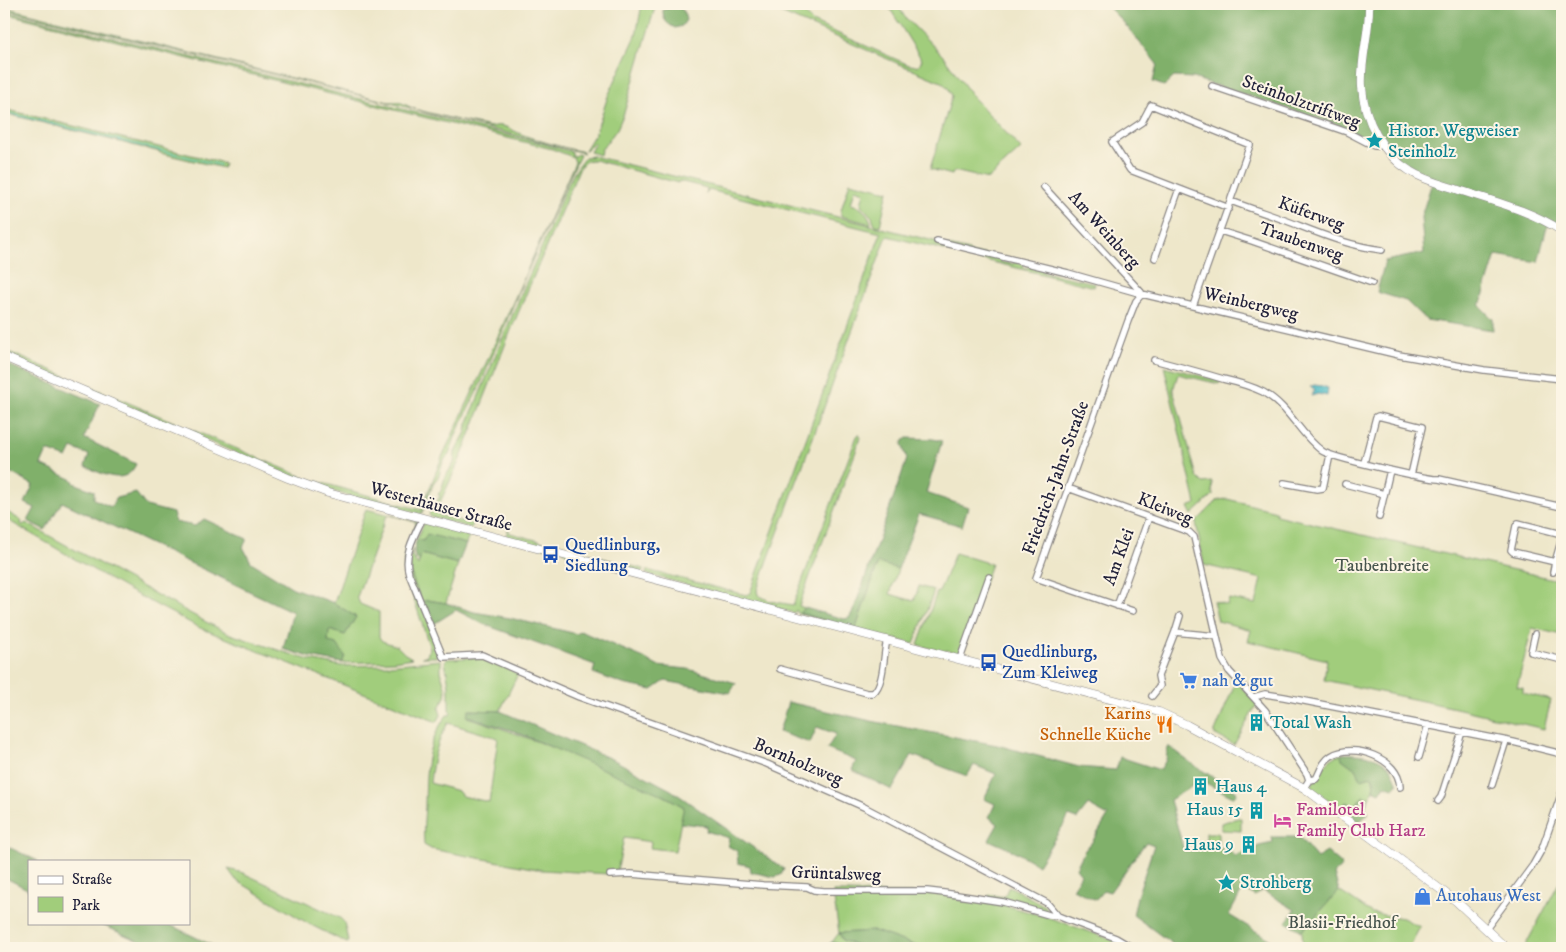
<svg xmlns="http://www.w3.org/2000/svg" width="1566" height="952" viewBox="0 0 1566 952" font-family="'IM FELL DW Pica',serif">
  <rect width="100%" height="100%" fill="#fcf5e5"/>
  <filter id="ink" filterUnits="userSpaceOnUse"><feTurbulence type="fractalNoise" baseFrequency=".02" numOctaves="2"/><feDisplacementMap in="SourceGraphic" scale="10" xChannelSelector="R" yChannelSelector="G"/><feConvolveMatrix kernelMatrix="1 2 1 2 8 2 1 2 1" color-interpolation-filters="sRGB"/></filter>
  <filter id="wash" filterUnits="userSpaceOnUse"><feTurbulence type="fractalNoise" baseFrequency=".0096" numOctaves="4" result="noise"/><feDisplacementMap in="SourceGraphic" scale="20" xChannelSelector="R" yChannelSelector="G"/><feGaussianBlur stdDeviation="1.12" result="paint"/><feColorMatrix in="noise" values="0 0 0 0 0 0 0 0 0 0 0 0 0 0 0 0 0 1.4 0 .05"/><feComposite in="paint" operator="in"/></filter>
  <g filter="url(#wash)">
    <rect width="100%" height="100%" fill="#eee7ca"/>
    <path fill="#a1cd7b" stroke="#62785b" fill-rule="evenodd" d="M642,4H656L624,113L617,129L601,150L600,155L590,152L595,143L594,142L586,150H585L596,132L608,96L636,36Z
      M760,4H800L805,14L812,22L909,65L918,66L922,60L887,4H897L904,16L944,57L973,97L1021,149L988,179L954,171L952,175L930,169L952,96C950,90 947,86 941,82Z
      M4,7L388,102C404,101 404,105 417,110C441,118 467,122 491,127C504,123 509,129 521,134C530,138 573,151 582,151L584,153L372,98L4,9Z
      M4,11L544,144L572,152V155L575,156L577,154L580,155L561,195L521,286L482,381L456,434L449,455L443,461L439,476L434,482L422,513L420,514L320,488L196,436V433L193,432L191,435L136,409L112,401L113,398L110,396L108,399L4,354V350L308,479L421,510L442,457L487,361L575,162L573,157L552,149L4,13Z
      M4,109L224,163L223,168L160,153V152L4,113Z
      M593,156L934,241L940,243L941,245L946,247L949,246L969,251L970,253L983,254L1002,258L1001,262L1013,264L1014,262L1023,264L1024,268H1028L1030,265L1043,269V272L1095,283L1094,287L887,236L757,590L758,595L770,601L793,605L857,436L859,434L860,437L856,451L799,606L805,608L800,613L856,628L878,563L898,569L890,594L914,601L919,586L933,590V594L914,644L899,640L898,639H893L798,614L796,610L794,613L646,574L647,570L746,595L750,593L881,233L709,190L706,194L707,188L679,181L678,183L595,160C587,160 584,161 579,169L511,330L462,455L437,509L439,515L467,523L473,521L471,528L431,517L429,515L432,507L431,504L435,506L440,496L438,494L441,491L445,477L454,463L455,452L466,432L467,424C493,362 518,300 545,239C557,211 566,181 585,157Z
      M850,182L888,191L880,226L875,225L872,217L861,205L864,192L855,189L851,204C860,206 870,214 871,224L841,216V210Z
      M1164,366L1220,381L1219,384L1178,374L1173,390L1197,477L1203,483L1212,482L1213,495L1192,515L1188,507L1196,504Z
      M1227,499L1276,511V515L1562,581V635L1532,628L1517,687L1523,688V693L1551,700L1544,729L1460,709L1324,680L1327,660L1248,641L1251,630L1218,621L1213,601L1227,605L1229,599L1256,604L1262,579L1204,565L1196,522L1218,500Z
      M366,509L418,522L405,559L439,652L436,657H422L427,655L430,648L404,569V554L416,524L415,522L391,515H388L385,519L357,597L360,604L379,612V637L382,641L397,646L405,654L412,658L394,661L342,663L345,656L328,642L329,630L345,635L356,617L334,603Z
      M4,510L22,521L21,524L23,525L26,523L206,622L230,634L281,651L309,660L342,666L389,665L441,660V673L446,690L445,697L439,708L441,715L437,722L200,628L128,590L4,518Z
      M424,523L469,536L466,544L427,535L423,541L417,539Z
      M508,529L510,533L643,569L642,573L566,553L563,549L556,551L508,538L506,536Z
      M412,549V556L418,565L421,554L458,564L446,603L428,600L422,602C414,581 407,571 412,549Z
      M955,553L991,564L959,653L946,650L945,652L918,645L937,592H939Z
      M484,657L518,674L500,711L469,710L467,717C509,730 549,746 590,763C622,776 654,789 684,807L675,851L650,848L651,842L624,838L617,872L613,871L609,874L542,870L431,849L424,845C423,832 424,819 425,806C426,770 425,745 447,715H450L451,712L449,710V686L445,661L447,659ZM448,723L498,738L489,802L462,796L458,791L430,783C432,761 437,742 448,723Z
      M1236,681L1257,704L1234,745L1214,734Z
      M1341,754L1342,759L1357,770L1361,779L1371,776C1376,783 1373,791 1369,798L1363,796L1360,799L1355,807L1347,802L1344,813L1311,787C1316,775 1326,759 1341,754Z
      M1238,818H1241V831L1221,830V823Z
      M1206,833H1218V844H1206Z
      M228,869L243,873L340,918L344,922L348,941L347,943L309,924L236,880Z
      M1562,877V948H1524Z
      M1009,886L1045,906L1050,913L988,897L989,894L1004,897Z
      M1339,891L1372,913L1403,918L1420,927L1409,948H1303L1302,931Z
      M833,892L926,893L986,900L1047,917L1113,940L1123,948H922L875,931L839,933L843,941L869,948H852L832,942L839,933Z"/>
    <path fill="#80b06b" stroke="#516953" d="M1105,4H1562V226L1552,220L1546,230L1538,262L1496,255L1480,306L1493,319V330L1426,320L1406,301L1377,292L1385,261L1424,253L1421,217L1433,179L1405,166L1381,139L1374,143L1342,126L1193,78L1174,77L1164,86L1153,82L1157,64L1124,23Z
      M672,7L681,8L684,12L686,20L682,26L675,28C666,23 663,20 663,10Z
      M4,363L100,404L84,438L136,464C126,487 102,474 85,466L89,455L72,448L67,458L47,451L41,465L73,480L74,483L94,491V499L111,507L116,498L136,493L146,506L173,513L175,522L195,526L204,519L247,539L243,547L251,562L293,588L334,603L356,617L345,635L329,630L328,642L337,644L345,656L342,663L310,657L283,649L293,612L62,502L45,530L28,521L35,508L25,503L33,485L4,469Z
      M907,438L933,439L942,441L926,493L968,507L962,526L919,514L898,569L878,563L856,628L799,613L805,608L844,619L849,618L854,609L907,459L902,444L903,441Z
      M427,534L466,544L458,564L421,554L419,562C412,557 414,547 417,539L423,541Z
      M427,600L446,603L474,612L510,618L577,634L580,631L644,658L657,666L688,669L736,683L730,693L665,681L652,690L623,684L593,673L595,665L483,624L456,610L432,625L422,602Z
      M788,702L871,721L997,745L1079,767L1116,770L1120,757L1160,770L1166,760L1168,746L1192,764L1237,792L1233,797L1200,780C1191,788 1180,793 1170,800L1184,851L1227,848L1235,856L1259,846L1273,843L1272,837H1299L1317,858L1327,852L1342,865L1334,874L1339,891L1302,931L1286,922L1295,910L1262,890L1255,896L1243,889L1229,915L1284,948H1178L1133,915L1137,897L1154,845L1146,842L1110,892L1103,890L1096,900L1073,889L1081,874L1076,868L1085,850L1092,842L1108,816L1088,805L1077,819L1069,816L1038,865L1016,852L989,840L998,824L989,817L995,804L984,799L996,774L974,765L967,776L912,755L892,790L852,770L856,761L827,749L836,734L817,727L810,743L779,732Z
      M469,710L500,711L616,761L671,790L684,799L784,869L781,875L775,877L751,872L750,866L738,863L737,851L728,846L729,838L706,831L707,826L680,823L684,807L665,796L514,731L467,716Z
      M1341,754C1357,753 1382,755 1392,770C1394,774 1396,780 1398,784L1393,788L1385,785L1380,793L1373,790L1374,780L1371,776L1361,779L1357,770L1342,759Z
      M1363,796L1369,798L1365,807L1369,813L1358,823L1354,818L1353,820L1344,813L1346,810L1345,803L1347,802L1355,807L1360,799Z
      M4,845L38,861H29V890L4,877Z
      M98,923H166L218,948H154Z
      M875,931L922,948H869L843,941L839,933Z
      M832,942L852,948H822Z"/>
    <path fill="#4cbac4" stroke="#376e80" d="M1314,385L1322,386L1328,388L1327,396L1318,394L1311,396L1315,389L1310,387Z"/>
    <g fill="none" stroke-linecap="round" stroke-linejoin="round">
      <path stroke="#4cbac4" stroke-width="1" d="M4,112L220,165"/>
    </g>
  </g>
  <g filter="url(#ink)">
    <g fill="none" stroke-linecap="round" stroke-linejoin="round">
      <defs>
        <path id="minor" d="M1212,86L1347,132L1374,146H1379
          M1044,187L1141,292
          M1231,201C1254,210 1278,217 1300,226C1328,237 1352,246 1382,250
          M1220,231L1252,241L1372,283
          M937,241L1068,273L1142,294L1399,355L1484,370L1562,379
          M1155,258L1179,189
          M1193,306L1250,145L1151,105L1142,122L1112,142L1130,170L1229,208
          M1154,360C1177,366 1200,372 1223,379C1236,382 1251,386 1263,392C1290,407 1299,434 1322,451C1329,457 1429,480 1439,479L1562,507
          M1364,463L1376,417L1378,416L1422,427L1411,475
          M1284,483L1317,489L1323,488L1330,455
          M1345,484L1384,494
          M1068,488L1189,532L1194,537L1222,659L1229,671L1265,710L1307,774L1309,780L1304,788
          M1379,517L1390,470
          M423,518C414,536 403,555 409,574L443,657L482,655L579,697L767,764L864,807L1047,903L1058,916L1068,920L1116,938L1133,948
          M1562,534L1518,523L1516,526L1511,550L1513,552L1555,562L1562,538
          M1553,572L1555,562
          M1117,606L1149,517
          M1133,611L1036,578L1128,321L1136,301L1142,294
          M1175,632L1180,616
          M1535,634L1531,652L1562,660
          M960,659L989,577
          M780,669L867,693H873C885,683 883,654 887,640
          M1152,696L1160,686L1158,676L1175,632L1216,636
          M1254,697L1265,694L1284,697L1513,742L1562,754
          M1419,757L1428,725
          M1309,780L1316,779C1321,770 1322,762 1331,756C1354,742 1399,758 1400,787
          M1492,785L1506,741
          M1438,801L1441,797L1462,732
          M1554,816L1562,818
          M610,875L631,874L763,885L807,887L814,890L824,891H927L944,893L1003,902L1049,915L1058,916
          M1486,929L1533,865L1542,849L1562,792"/>
        <path id="major" d="M1369,4C1370,32 1360,59 1362,87C1364,119 1382,154 1410,171C1424,180 1440,184 1456,189C1492,201 1530,210 1562,231
          M4,357L288,478L328,493L1159,712L1187,725L1304,788L1456,901L1506,948"/>
      </defs>
      <use href="#minor" stroke="#888482" stroke-width="8"/>
      <use href="#major" stroke="#888482" stroke-width="9"/>
      <use href="#minor" stroke="#fff" stroke-width="5.5"/>
      <use href="#major" stroke="#fff" stroke-width="8"/>
    </g>
  </g>
  <defs>
    <symbol id="sight-bare" viewBox="-9 -9 18 18"><path d="M0-6L1.8-2.2L6-1.7L2.9 1.2L3.7 5.4L0 3.3L-3.7 5.4L-2.9 1.2L-6-1.7L-1.8-2.2Z" fill="#0f9aa8" stroke="#fcf5e5" stroke-width="2.5" paint-order="stroke"/></symbol>
    <symbol id="bus-bare" viewBox="-9 -9 18 18"><path d="M-5-6H5V4H4V6H2V4H-2V6H-4V4H-5ZM-3.5-4V0h7V-4ZM-3.5 1.2v1.5H-2V1.2ZM2 1.2v1.5H3.5V1.2Z" fill="#1a4fb4" stroke="#fcf5e5" stroke-width="2.5" paint-order="stroke"/></symbol>
    <symbol id="supermarket-bare" viewBox="-9 -9 18 18"><path d="M-6-5.5h2.5l.6 2H6L4.5 2H-2.5L-4.4-4H-6ZM-1.5 3.2a1.3 1.3 0 1 0 .1 0ZM3 3.2a1.3 1.3 0 1 0 .1 0Z" fill="#3f7fe0" stroke="#fcf5e5" stroke-width="2.5" paint-order="stroke"/></symbol>
    <symbol id="building-bare" viewBox="-9 -9 18 18"><path d="M-4-6H4V6H1V3H-1V6H-4ZM-2.5-4.3h1.7v1.8h-1.7ZM.8-4.3h1.7v1.8H.8ZM-2.5-1h1.7V.8h-1.7ZM.8-1h1.7V.8H.8Z" fill="#0f9aa8" stroke="#fcf5e5" stroke-width="2.5" paint-order="stroke"/></symbol>
    <symbol id="restaurant-bare" viewBox="-9 -9 18 18"><path d="M-5-6h1v4h1v-4h1v4h1v-4h1v5L-1.5 .5V6h-2V.5L-5-1ZM5-6V6H3V1.5H1.5Q1.5-4 5-6Z" fill="#e8710a" stroke="#fcf5e5" stroke-width="2.5" paint-order="stroke"/></symbol>
    <symbol id="hotel-bare" viewBox="-9 -9 18 18"><path d="M-6-4.5h1.5V1H6V5H4.5V3h-9V5H-6ZM-4 0a1.8 1.8 0 1 1 3.6 0ZM.5 0V-2.5h3Q6-2.5 6 0Z" fill="#d1479c" stroke="#fcf5e5" stroke-width="2.5" paint-order="stroke"/></symbol>
    <symbol id="shop-bare" viewBox="-9 -9 18 18"><path d="M-5-2.5h2.3a2.7 3.5 0 0 1 5.4 0H5L5.5 6h-11ZM-1.5-2.5h3a1.5 2.3 0 0 0-3 0Z" fill="#3f7fe0" stroke="#fcf5e5" stroke-width="2.5" paint-order="stroke"/></symbol>
  </defs>
  <g fill-rule="evenodd">
    <use href="#sight-bare" x="1362" y="128" width="25" height="25"/>
    <use href="#bus-bare" x="538" y="542" width="25" height="25"/>
    <use href="#bus-bare" x="976" y="650" width="25" height="25"/>
    <use href="#supermarket-bare" x="1176" y="668" width="25" height="25"/>
    <use href="#building-bare" x="1244" y="710" width="25" height="25"/>
    <use href="#restaurant-bare" x="1152" y="712" width="25" height="25"/>
    <use href="#building-bare" x="1188" y="774" width="25" height="25"/>
    <use href="#building-bare" x="1244" y="798" width="25" height="25"/>
    <use href="#hotel-bare" x="1270" y="808" width="25" height="25"/>
    <use href="#building-bare" x="1236" y="832" width="25" height="25"/>
    <use href="#sight-bare" x="1214" y="870" width="25" height="25"/>
    <use href="#shop-bare" x="1410" y="884" width="25" height="25"/>
  </g>
  <g text-anchor="middle" dominant-baseline="central" stroke-width="4" stroke-linejoin="round" paint-order="stroke">
    <g font-size="18" fill="#22223b" stroke="#fcf5e5">
      <text transform="translate(1301 102) rotate(20)">Steinholztriftweg</text>
      <text transform="translate(1311 214) rotate(20)">Küferweg</text>
      <text transform="translate(1104 230) rotate(48)">Am Weinberg</text>
      <text transform="translate(1301 242) rotate(19)">Traubenweg</text>
      <text transform="translate(1251 304) rotate(13)">Weinbergweg</text>
      <text transform="translate(1056 478) rotate(-70)">Friedrich-Jahn-Straße</text>
      <text transform="translate(441 507) rotate(15)">Westerhäuser Straße</text>
      <text transform="translate(1165 509) rotate(22)">Kleiweg</text>
      <text transform="translate(1119 557) rotate(-70)">Am Klei</text>
      <text transform="translate(798 762) rotate(23)">Bornholzweg</text>
      <text transform="translate(836 874) rotate(2)">Grüntalsweg</text>
    </g>
    <g font-size="18" fill="#0d838f" stroke="#fcf5e5" text-anchor="start">
      <text x="1388" y="131">Histor. Wegweiser<tspan x="1388" dy="21">Steinholz</tspan></text>
      <text x="1270" y="723">Total Wash</text>
      <text x="1215" y="787">Haus 4</text>
      <text x="1243" y="810" text-anchor="end">Haus 15</text>
      <text x="1234" y="845" text-anchor="end">Haus 9</text>
      <text x="1240" y="883">Strohberg</text>
    </g>
    <g font-size="18" fill="#164399" stroke="#fcf5e5" text-anchor="start">
      <text x="565" y="545">Quedlinburg,<tspan x="565" dy="21">Siedlung</tspan></text>
      <text x="1002" y="652">Quedlinburg,<tspan x="1002" dy="21">Zum Kleiweg</tspan></text>
    </g>
    <g font-size="18" fill="#48554e" stroke="#fcf5e5">
      <text x="1382" y="566">Taubenbreite</text>
      <text x="1342" y="923">Blasii-Friedhof</text>
    </g>
    <g font-size="18" fill="#366cbe" stroke="#fcf5e5" text-anchor="start">
      <text x="1202" y="681">nah &amp; gut</text>
      <text x="1436" y="896">Autohaus West</text>
    </g>
    <g font-size="18" fill="#c56008" stroke="#fcf5e5" text-anchor="end">
      <text x="1151" y="714">Karins<tspan x="1151" dy="21">Schnelle Küche</tspan></text>
    </g>
    <g font-size="18" fill="#b23c85" stroke="#fcf5e5" text-anchor="start">
      <text x="1296" y="810">Familotel<tspan x="1296" dy="21">Family Club Harz</tspan></text>
    </g>
  </g>
  <rect width="1566" height="952" fill="none" stroke="#fcf5e5" stroke-width="20"/>
  <rect x="28" y="860" width="162" height="65" fill="#fcf5e5" stroke="#a5a1a1"/>
  <rect x="38" y="876" width="25" height="8" fill="#ffffff" stroke="#a5a1a1"/>
  <text x="72" y="884" font-size="15" fill="#22223b">Straße</text>
  <rect x="38" y="897" width="25" height="15" fill="#a1cd7b" stroke="#a5a1a1"/>
  <text x="72" y="910" font-size="15" fill="#22223b">Park</text>
</svg>
